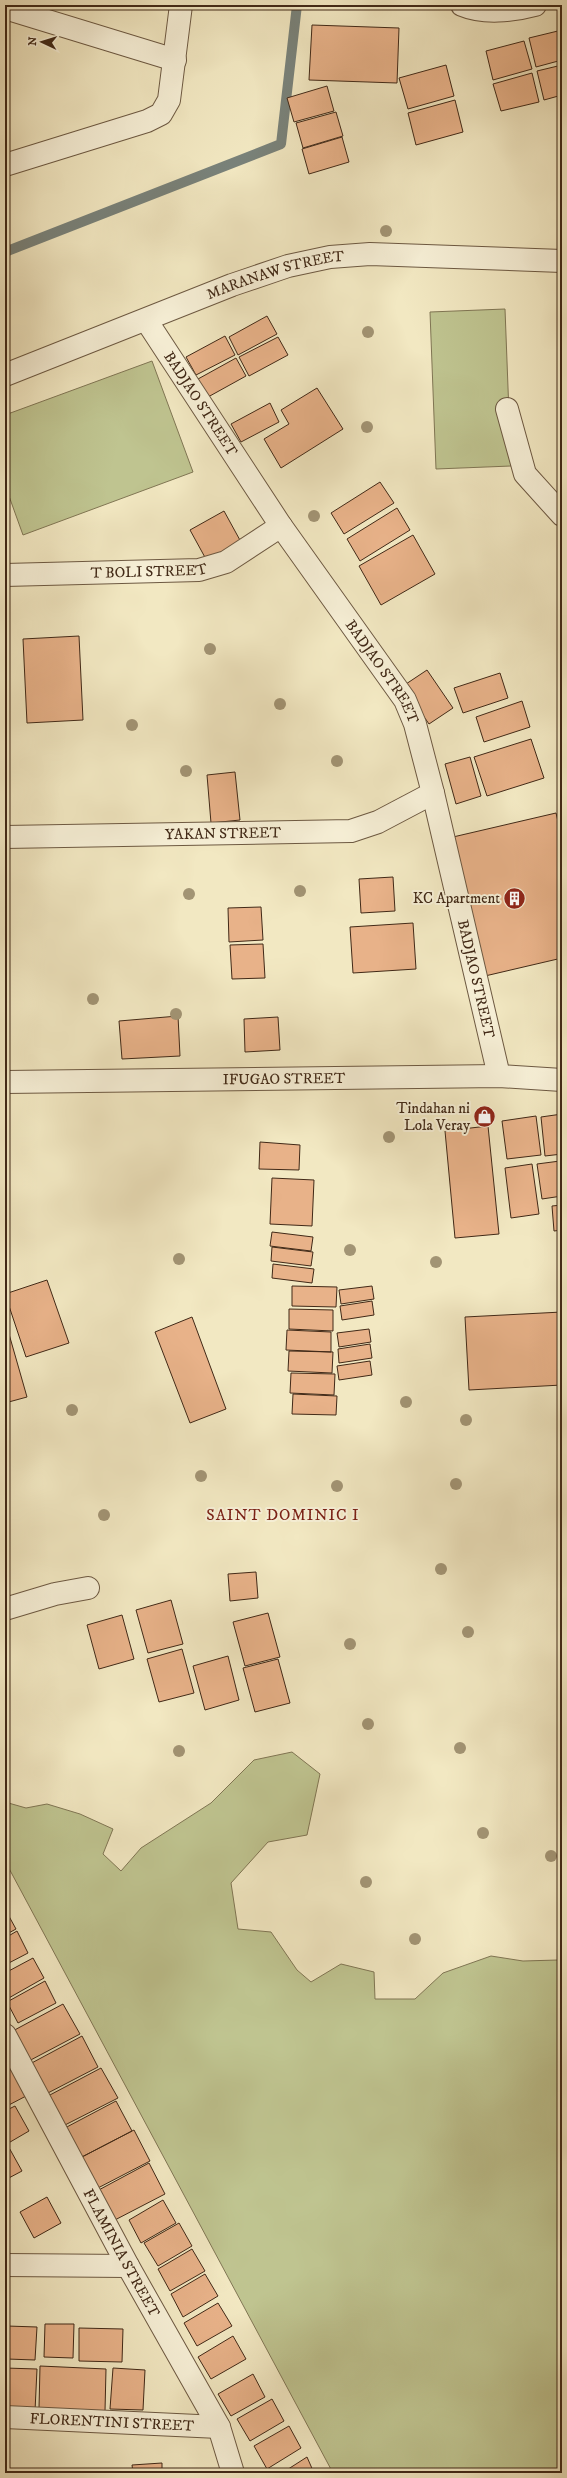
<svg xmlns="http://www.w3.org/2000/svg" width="567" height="2478" viewBox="0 0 567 2478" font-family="'IM FELL DW Pica',serif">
  <rect width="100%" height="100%" fill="#f2e8c2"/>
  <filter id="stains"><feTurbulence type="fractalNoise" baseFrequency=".005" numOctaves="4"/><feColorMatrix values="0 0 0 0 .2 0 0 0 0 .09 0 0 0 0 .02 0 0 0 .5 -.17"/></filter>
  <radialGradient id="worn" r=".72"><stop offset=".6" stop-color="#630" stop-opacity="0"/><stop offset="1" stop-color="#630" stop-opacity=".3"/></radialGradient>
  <path fill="#bfc490" stroke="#807654" d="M505,309L511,466L436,469L430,312Z
    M152,361L193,472L23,535L5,485V415Z
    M292,1752L320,1774L307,1835L268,1842L231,1883L238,1929L271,1932L297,1970L311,1982L341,1964L374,1972L375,1999H415L443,1973L491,1956L523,1961L558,1960L562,1958V2473H333L5,1861V1802L26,1808L47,1804L80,1814L113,1829L103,1854L121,1871L141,1848L211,1803L254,1760Z"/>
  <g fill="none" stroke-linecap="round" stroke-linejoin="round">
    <path stroke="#79827a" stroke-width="10" d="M5,252L281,144L297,5"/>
  </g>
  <path fill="#e8b289" stroke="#412917" d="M312,25L399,28L397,83L309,80Z
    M562,30V60L536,67L529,38Z
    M524,41L532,69L493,80L486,51Z
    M446,65L454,96L408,109L399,78Z
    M562,65V95L544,100L537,71Z
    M532,73L539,102L501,111L493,84Z
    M327,86L334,111L294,122L287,98Z
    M455,100L463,132L416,145L408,113Z
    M336,112L343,136L303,148L296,123Z
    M342,137L349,162L309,174L302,149Z
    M267,316L277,334L238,355L229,337Z
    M225,336L235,355L196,375L186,357Z
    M278,337L288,355L249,376L239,357Z
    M236,358L246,376L208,397L198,379Z
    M317,388L343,429L281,468L264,439L289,424L281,410Z
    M270,403L279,422L241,442L231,424Z
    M380,482L394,503L344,534L331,513Z
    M397,508L410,530L360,561L347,539Z
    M224,511L241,542L207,561L190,530Z
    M413,535L435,574L381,605L359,566Z
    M79,636L83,720L27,723L23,639Z
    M427,670L453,708L429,724L403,686Z
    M500,673L508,698L463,713L454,688Z
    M522,701L530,727L484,742L476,717Z
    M531,739L544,778L487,796L474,757Z
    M470,757L481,796L456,804L445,764Z
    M235,772L240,820L211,823L207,775Z
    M556,813L562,838V958L485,976L453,837Z
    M393,877L395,911L361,913L359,879Z
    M261,907L263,940L229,942L228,908Z
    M413,923L416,969L353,973L350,927Z
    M263,944L265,978L232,979L230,945Z
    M178,1016L180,1056L122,1059L119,1021Z
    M278,1017L280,1050L245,1052L244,1019Z
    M562,1114V1154L545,1156L541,1117Z
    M536,1116L541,1155L507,1159L502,1121Z
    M488,1126L499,1234L455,1238L445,1131Z
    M260,1142L300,1145L299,1170L259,1169Z
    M560,1161L562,1196L542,1199L537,1164Z
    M532,1164L539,1214L511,1218L505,1168Z
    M272,1178L314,1180L312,1226L270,1224Z
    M562,1205V1230L554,1231L552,1206Z
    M272,1232L313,1237L311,1251L270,1246Z
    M272,1247L313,1252L311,1266L271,1261Z
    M273,1264L314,1269L312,1283L272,1278Z
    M47,1280L69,1343L26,1357L5,1294Z
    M292,1286L337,1287L336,1307L292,1306Z
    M372,1286L374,1299L341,1304L339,1290Z
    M372,1301L374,1315L342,1320L340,1306Z
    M289,1309L333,1310V1331L289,1329Z
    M562,1312V1385L469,1390L465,1317Z
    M192,1317L226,1409L190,1423L155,1332Z
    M5,1320L27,1397L5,1403Z
    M369,1329L371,1342L339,1347L337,1333Z
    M287,1330L331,1332V1352L286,1350Z
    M370,1344L372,1358L339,1363L338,1349Z
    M289,1351L333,1352L332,1373L288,1371Z
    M370,1361L372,1375L339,1380L337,1366Z
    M291,1373L335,1374L334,1395L290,1393Z
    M293,1394L337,1396L336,1415L292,1414Z
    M256,1572L258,1598L230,1601L228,1574Z
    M171,1600L183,1644L148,1653L136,1610Z
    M268,1613L280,1657L245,1666L233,1622Z
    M122,1615L134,1659L99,1669L87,1625Z
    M182,1649L194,1693L159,1702L147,1659Z
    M228,1656L239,1700L205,1710L193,1666Z
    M278,1659L290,1703L255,1712L243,1668Z
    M5,1909L16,1929L5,1935Z
    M17,1931L28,1953L5,1965V1938Z
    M33,1958L44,1978L7,1999L5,1973Z
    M45,1981L56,2003L18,2023L7,2002Z
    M63,2004L80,2034L25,2063L9,2033Z
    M82,2036L98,2067L44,2095L28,2065Z
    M101,2068L118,2098L63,2126L48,2096Z
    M13,2069L28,2095L5,2107V2073Z
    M116,2101L132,2131L78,2159L63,2129Z
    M15,2106L29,2131L5,2145V2111Z
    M134,2130L150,2161L96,2189L80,2158Z
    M7,2144L22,2171L5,2180V2146Z
    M149,2163L165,2194L111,2222L95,2192Z
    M47,2197L61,2223L34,2238L20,2212Z
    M163,2200L176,2223L141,2243L129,2220Z
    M179,2223L192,2246L158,2266L144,2243Z
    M192,2249L205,2271L170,2291L158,2269Z
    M205,2274L218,2296L183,2317L171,2294Z
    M218,2303L232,2326L197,2346L184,2323Z
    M45,2324H74L73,2358L44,2357Z
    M7,2326L37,2327L35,2360L7,2359Z
    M79,2328L123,2329L122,2362L79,2361Z
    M233,2336L246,2359L211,2379L198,2357Z
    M40,2366L106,2369L105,2411L39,2408Z
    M5,2368L37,2369L35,2411L5,2410Z
    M113,2368L145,2370L143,2410L110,2409Z
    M253,2374L265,2397L231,2416L218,2394Z
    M272,2399L284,2421L250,2441L237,2419Z
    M289,2426L301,2448L267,2469L254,2446Z
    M307,2457L314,2473H282Z
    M162,2463V2473H133L132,2465Z
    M196,2469V2473H166V2471Z"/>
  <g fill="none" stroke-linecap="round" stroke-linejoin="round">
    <defs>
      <g id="minor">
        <path d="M462,5C483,14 513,11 535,5"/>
        <path d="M5,8L175,60"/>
        <path d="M5,165L147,121L161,114L169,100L181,5"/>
        <path id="s1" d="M146,320L281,526L405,700L415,724L433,793L499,1076"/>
        <path id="s2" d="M5,375L232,285L288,266L330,257L370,254L562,261"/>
        <path d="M507,409L525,474L562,515"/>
        <path id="s3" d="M5,575L199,570L226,562L281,526"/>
        <path id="s4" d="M5,837L351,831L378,822L433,793"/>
        <path id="s5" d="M5,1082L499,1076L562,1080"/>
        <path d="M5,1609L55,1594L88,1588"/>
        <path id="s6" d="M5,2035L128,2266L219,2427L233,2473"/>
        <path d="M5,2265L128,2266"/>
        <path id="s7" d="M5,2417L219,2427"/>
      </g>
    </defs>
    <use href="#minor" stroke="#6d5942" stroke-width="24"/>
    <use href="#minor" stroke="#f7f0d7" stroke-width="22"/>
  </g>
  <g fill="#a29474">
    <circle cx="386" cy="231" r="6"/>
    <circle cx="368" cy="332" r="6"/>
    <circle cx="367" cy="427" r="6"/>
    <circle cx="314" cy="516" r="6"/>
    <circle cx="210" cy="649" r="6"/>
    <circle cx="280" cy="704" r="6"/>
    <circle cx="132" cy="725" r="6"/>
    <circle cx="337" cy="761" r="6"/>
    <circle cx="186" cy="771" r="6"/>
    <circle cx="300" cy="891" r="6"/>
    <circle cx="189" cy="894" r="6"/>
    <circle cx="93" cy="999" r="6"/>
    <circle cx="176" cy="1014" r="6"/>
    <circle cx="389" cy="1137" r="6"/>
    <circle cx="350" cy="1250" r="6"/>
    <circle cx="179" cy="1259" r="6"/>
    <circle cx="436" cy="1262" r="6"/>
    <circle cx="406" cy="1402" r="6"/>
    <circle cx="72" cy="1410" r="6"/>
    <circle cx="466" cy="1420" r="6"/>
    <circle cx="201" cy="1476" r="6"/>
    <circle cx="456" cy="1484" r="6"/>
    <circle cx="337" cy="1486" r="6"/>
    <circle cx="104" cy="1515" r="6"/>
    <circle cx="441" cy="1569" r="6"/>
    <circle cx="468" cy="1632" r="6"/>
    <circle cx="350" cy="1644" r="6"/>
    <circle cx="368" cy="1724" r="6"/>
    <circle cx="460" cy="1748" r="6"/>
    <circle cx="179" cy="1751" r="6"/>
    <circle cx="483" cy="1833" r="6"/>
    <circle cx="551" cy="1856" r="6"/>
    <circle cx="366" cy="1882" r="6"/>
    <circle cx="415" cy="1939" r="6"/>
  </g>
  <defs>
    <symbol id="building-disc" viewBox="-11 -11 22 22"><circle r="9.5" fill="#8f2418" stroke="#f7f0d7"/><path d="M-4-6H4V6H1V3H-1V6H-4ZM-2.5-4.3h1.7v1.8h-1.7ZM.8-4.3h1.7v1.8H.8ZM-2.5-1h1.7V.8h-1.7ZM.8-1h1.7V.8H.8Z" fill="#fff"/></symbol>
    <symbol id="shop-disc" viewBox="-11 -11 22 22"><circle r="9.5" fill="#8f2418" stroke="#f7f0d7"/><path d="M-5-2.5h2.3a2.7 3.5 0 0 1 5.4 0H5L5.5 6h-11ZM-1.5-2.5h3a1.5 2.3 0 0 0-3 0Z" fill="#fff"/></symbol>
  </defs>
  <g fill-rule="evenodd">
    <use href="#building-disc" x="502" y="886" width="25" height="25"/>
    <use href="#shop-disc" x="472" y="1104" width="25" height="25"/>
  </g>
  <g text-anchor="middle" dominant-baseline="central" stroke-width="4" stroke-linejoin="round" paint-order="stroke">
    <g font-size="15" fill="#412917" stroke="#f7f0d7">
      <text stroke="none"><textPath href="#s2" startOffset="289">MARANAW STREET</textPath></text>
      <text stroke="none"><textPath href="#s1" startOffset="100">BADJAO STREET</textPath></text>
      <text stroke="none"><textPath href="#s3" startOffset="144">T BOLI STREET</textPath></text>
      <text stroke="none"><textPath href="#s1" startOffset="424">BADJAO STREET</textPath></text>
      <text stroke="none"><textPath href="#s4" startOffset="218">YAKAN STREET</textPath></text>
      <text stroke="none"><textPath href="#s1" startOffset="748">BADJAO STREET</textPath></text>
      <text stroke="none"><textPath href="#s5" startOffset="279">IFUGAO STREET</textPath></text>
      <text stroke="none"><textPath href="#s6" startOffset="247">FLAMINIA STREET</textPath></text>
      <text stroke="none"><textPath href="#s7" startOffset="107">FLORENTINI STREET</textPath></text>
    </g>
    <g font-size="15" fill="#412917" stroke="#f7f0d7" text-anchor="end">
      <text x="500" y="898">KC Apartment</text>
      <text x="470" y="1108">Tindahan ni<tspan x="470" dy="17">Lola Veray</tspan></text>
    </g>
    <g font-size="16" letter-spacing="1" fill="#7a1f14" stroke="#f7f0d7">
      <text x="283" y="1515">SAINT DOMINIC I</text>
    </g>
  </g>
  <rect width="567" height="2478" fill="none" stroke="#f2e8c2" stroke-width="20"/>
  <rect x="6" y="6" width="555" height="2466" fill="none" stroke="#412917" stroke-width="2"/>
  <rect x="10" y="10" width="547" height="2458" fill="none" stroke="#412917"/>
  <g transform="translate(42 42) rotate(274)" stroke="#f7f0d7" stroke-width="3" paint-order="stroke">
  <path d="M0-3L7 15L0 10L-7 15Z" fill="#412917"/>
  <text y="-6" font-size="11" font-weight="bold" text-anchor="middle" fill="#412917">N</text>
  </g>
  <rect width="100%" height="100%" filter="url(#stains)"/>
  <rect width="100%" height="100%" fill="url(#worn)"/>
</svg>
